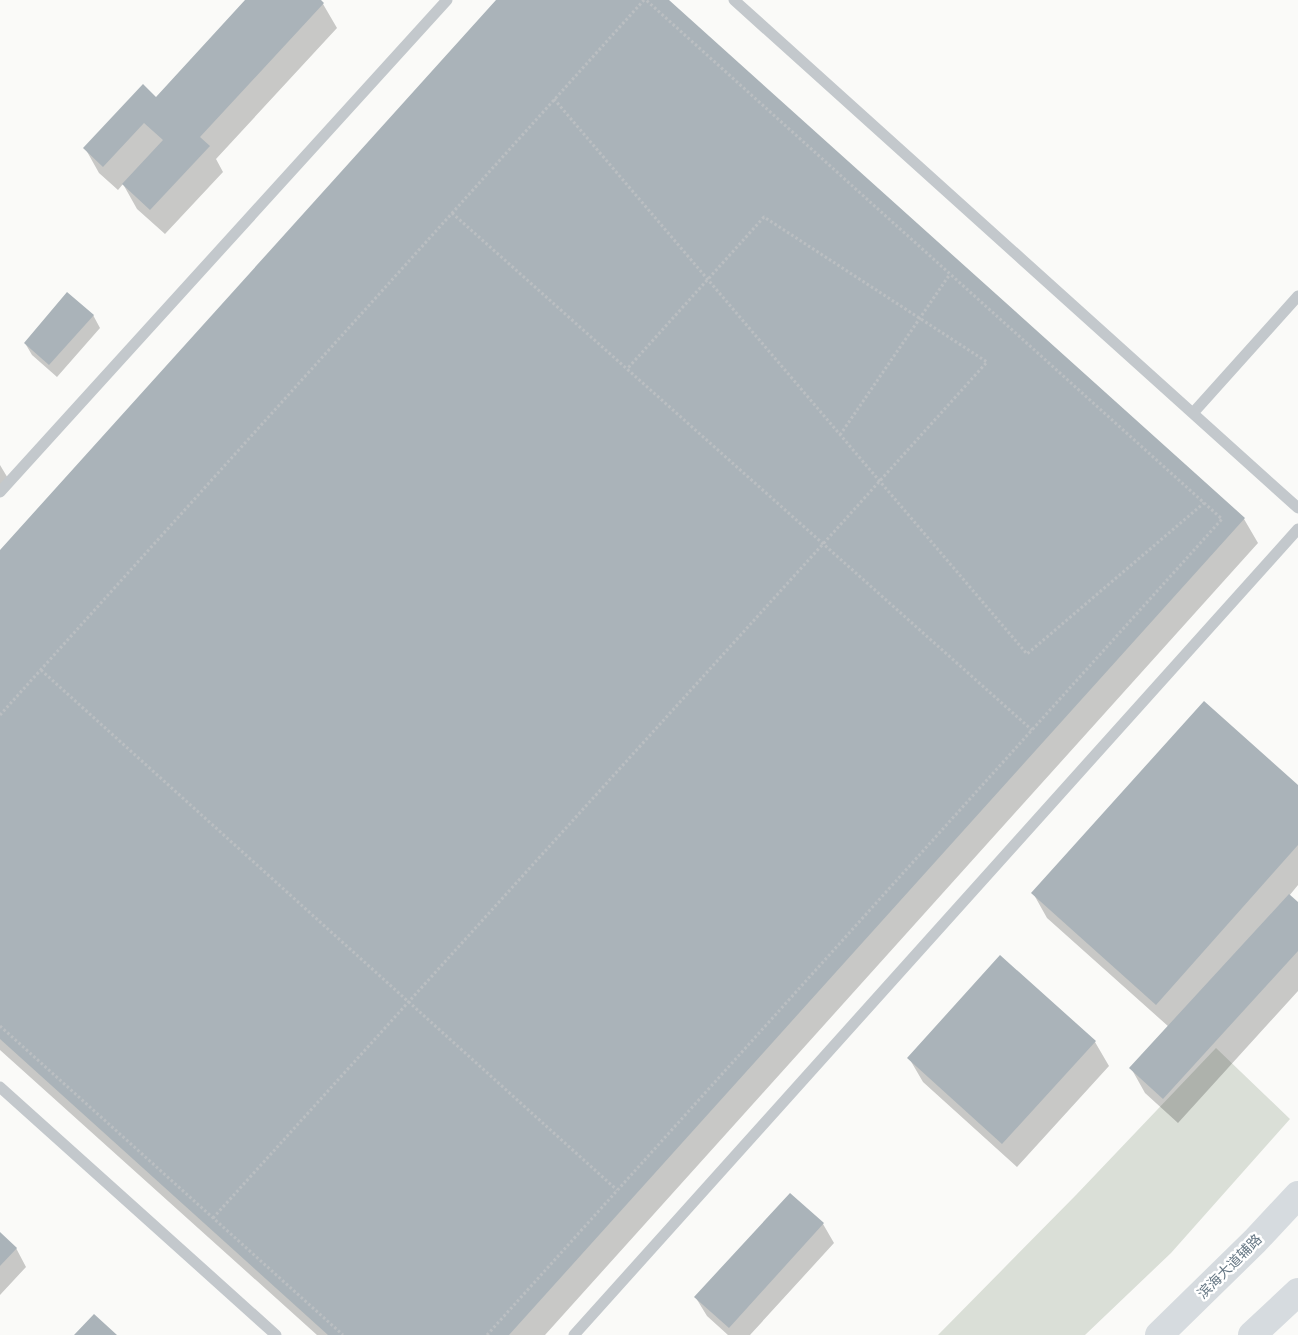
<svg xmlns="http://www.w3.org/2000/svg" width="1298" height="1335" viewBox="0 0 1298 1335" font-family="Lato,'Noto Sans SC',sans-serif">
  <rect width="100%" height="100%" fill="#fafaf8"/>
  <path fill="#dadfd7" d="M1216,1048L1290,1119L1171,1253L1085,1335H938L1076,1195Z"/>
  <path fill="#0003" d="M247,0H319L323,4L337,28L216,159L223,172L165,234L137,209L123,184L118,190L99,173L85,148L156,98Z
    M497,0H667L1244,519L1258,543L545,1335H317L0,1050V552Z
    M93,315L100,328L57,377L32,355L25,343Z
    M0,465L9,480L0,490Z
    M1298,787V885L1289,896L1298,904V991L1178,1123L1145,1093L1131,1068L1169,1027L1047,918L1033,893Z
    M1095,1042L1109,1066L1017,1167L923,1082L909,1058Z
    M790,1194L823,1224L834,1243L750,1335H728L707,1316L696,1298Z
    M0,1234L16,1248L26,1267L0,1295Z"/>
  <path fill="#aab3b9" d="M245,0H321L324,3L200,137L210,146L150,210L122,184L163,140L144,123L103,167L83,148L143,84L156,97Z
    M496,0H669L1245,518L509,1335H328L0,1039V550Z
    M67,292L94,315L49,365L24,343Z
    M1204,701L1298,785V845L1156,1005L1031,893Z
    M1289,894L1298,902V951L1163,1099L1129,1068Z
    M1000,955L1096,1041L1002,1144L907,1058Z
    M790,1193L824,1223L729,1328L694,1297Z
    M0,1232L17,1248L0,1266Z
    M94,1314L117,1335H74Z"/>
  <g fill="none" stroke-linecap="round" stroke-linejoin="round">
    <path stroke="#bbbfc2" stroke-width="3" stroke-dasharray="2.5 2.5" stroke-linecap="butt" d="M554,99L1027,654L1204,503
      M452,213L1032,730
      M840,435L950,274
      M41,670L617,1190
      M0,715L644,0
      M0,1026L343,1335
      M213,1218L823,544L987,362L764,217L627,369
      M487,1335L1222,519L646,0"/>
    <path stroke="#c3c8cc" stroke-width="11" d="M734,0L1298,508
      M1193,413L1298,296
      M0,492L447,0
      M0,1087L276,1335
      M574,1335L1298,529"/>
    <path stroke="#d6dbdf" stroke-width="28" d="M1159,1335L1255,1241L1298,1195"/>
    <path stroke="#d6dbdf" stroke-width="28" d="M1252,1335L1298,1292"/>
  </g>
  <g text-anchor="middle" dominant-baseline="central" stroke-width="5" stroke-linejoin="round" paint-order="stroke">
    <g font-size="14" fill="#657683" stroke="#fff">
      <text transform="translate(1229 1266) rotate(-45)">滨海大道辅路</text>
    </g>
  </g>
</svg>
